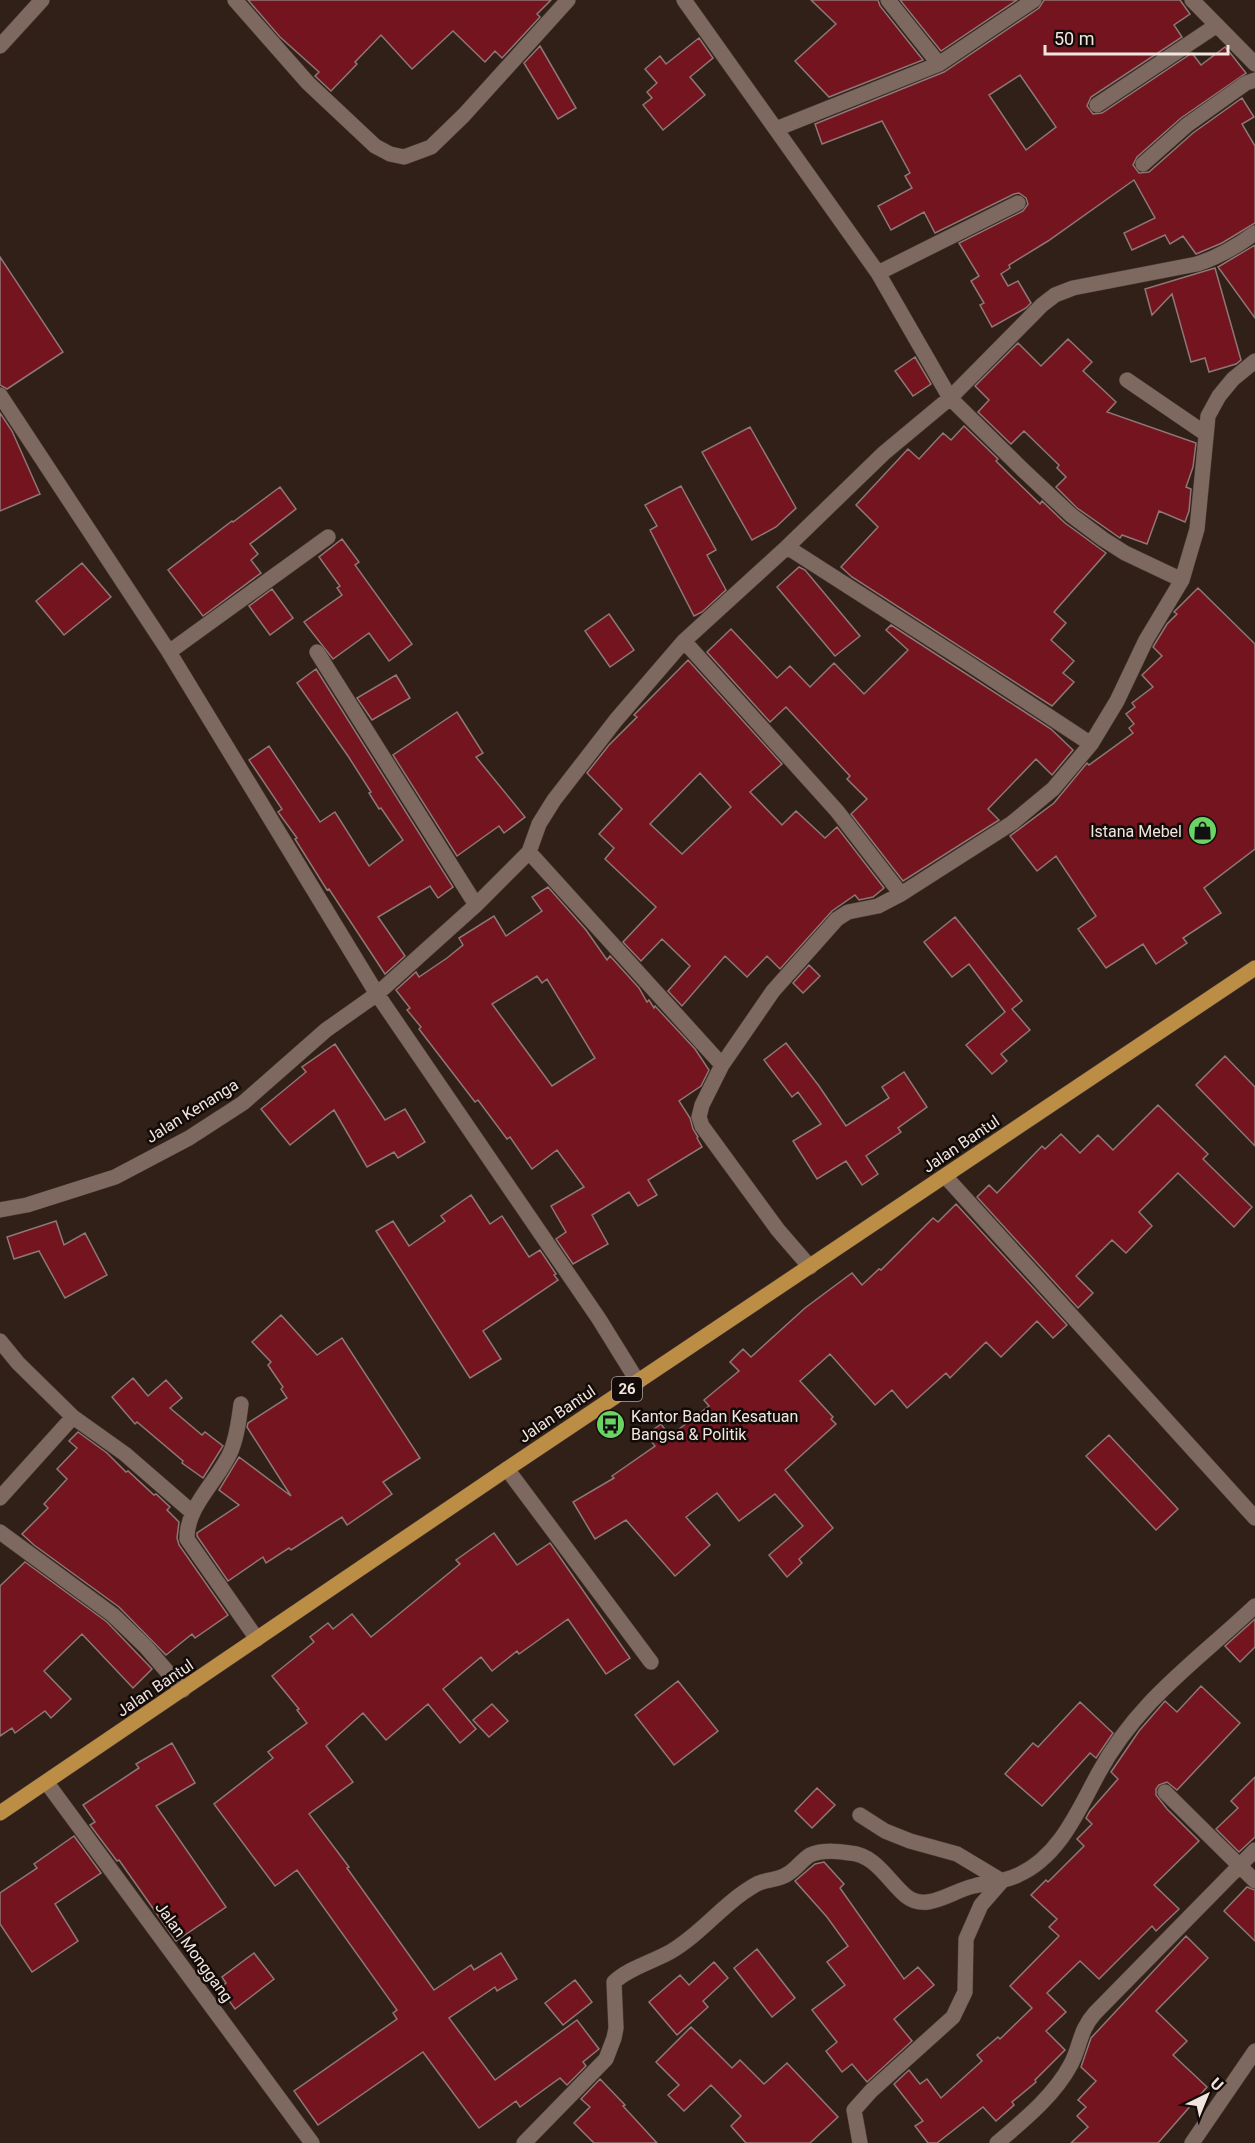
<svg xmlns="http://www.w3.org/2000/svg" width="1255" height="2143" viewBox="0 0 1255 2143" font-family="Roboto,sans-serif">
  <rect width="100%" height="100%" fill="#302018"/>
  <path fill="#74141e" stroke="#8e7776" stroke-width="1.5" fill-rule="evenodd" d="M248,0H551L537,14L540,17L502,58L495,51L485,62L453,31L412,69L381,35L355,62L357,64L331,91L315,76L319,72L280,37Z
    M811,0H878L880,6L923,60L829,97L795,61L836,24Z
    M900,0H1017L941,51Z
    M1044,0H1180L1190,14L1174,25L1182,37L1091,97L1087,106L1093,114L1102,113L1192,53L1201,65L1225,47L1231,54L1246,73L1181,118L1137,157L1133,165L1139,173L1149,172L1193,133L1242,98L1254,117L1242,124L1255,146V223L1222,243L1196,254L1183,236L1170,244L1165,235L1132,250L1124,233L1155,218L1134,180L1048,241L1009,265L1010,268L1001,274L1008,286L1018,281L1031,303L1026,308L992,327L980,305L984,303L971,281L979,276L959,243L1023,211L1028,204L1026,198L1019,193L1014,194L935,233L924,212L891,230L878,206L912,188L905,176L910,173L882,121L822,144L815,124L944,72L1039,8ZM1020,75L1056,127L1026,150L989,95Z
    M699,38L713,58L690,77L705,95L663,130L643,105L652,98L647,92L657,83L645,69L660,56L666,64Z
    M540,46L576,108L558,119L524,63Z
    M1255,245V318L1218,267Z
    M0,257L63,352L7,389L0,385Z
    M1215,268L1241,360L1236,364L1209,372L1205,358L1191,362L1172,294L1152,315L1145,289Z
    M1068,339L1092,362L1083,371L1116,402L1107,412L1196,443L1193,467L1186,487L1191,489L1189,511L1185,522L1159,511L1147,544L1122,535L1120,538L1077,508L1056,487L1066,477L1057,468L1059,465L1024,431L1011,444L978,412L989,400L975,386L1018,343L1041,366Z
    M915,357L931,384L913,396L895,371Z
    M0,413L12,431L40,494L0,511Z
    M964,426L998,459L996,461L1011,476L1040,504L1042,501L1065,523L1106,553L1054,612L1066,623L1051,640L1074,661L1063,673L1074,682L1052,706L852,577L841,567L878,527L856,505L908,449L919,459L943,433L951,440Z
    M750,427L796,508L776,527L752,540L702,452Z
    M681,486L716,550L707,555L726,590L702,612L694,616L650,530L657,526L645,505Z
    M280,487L296,509L250,544L258,554L251,560L261,573L203,616L168,570L232,521L233,522Z
    M342,539L359,562L355,565L412,644L389,661L369,633L333,659L304,622L342,595L337,588L340,586L319,557Z
    M82,563L111,597L64,635L36,601Z
    M799,567L805,570L860,636L835,656L777,587Z
    M1198,588L1255,644V849L1204,888L1221,913L1183,938L1187,943L1156,964L1143,944L1106,968L1078,929L1096,916L1056,856L1037,871L1010,836L1054,803L1087,763L1089,765L1133,733L1129,728L1134,724L1126,714L1135,707L1132,703L1153,687L1142,675L1162,656L1153,647L1167,624L1177,614L1174,612Z
    M272,589L293,618L270,635L249,606Z
    M609,614L634,650L610,667L585,631Z
    M891,625L1051,729L1073,750L1052,775L1036,759L988,809L999,820L903,881L851,814L867,799L847,779L850,776L786,707L770,722L707,652L731,629L777,678L790,666L810,687L834,663L864,694L908,650L886,630Z
    M688,660L782,764L750,792L782,825L796,811L825,838L837,827L884,888L873,897L859,900L855,895L832,911L780,969L767,956L747,977L725,956L682,1006L668,991L690,966L662,939L641,961L623,942L656,907L605,859L614,848L599,834L622,809L587,773L609,745L637,717L634,715ZM700,773L731,807L682,854L650,824Z
    M316,669L453,887L438,898L430,886L378,917L405,956L385,974L329,889L327,890L295,839L297,838L278,812L282,809L249,760L269,746L320,822L335,812L369,866L403,840L381,808L379,809L369,793L371,792L348,756L297,683Z
    M396,675L410,698L372,720L357,698Z
    M457,712L483,753L476,757L525,817L504,833L499,826L457,856L393,755Z
    M548,887L586,930L607,960L610,956L639,988L647,1002L649,1000L654,1008L655,1006L695,1049L709,1070L701,1086L679,1101L690,1118L693,1129L698,1137L697,1138L702,1147L648,1180L657,1195L638,1206L629,1192L592,1215L608,1244L573,1264L556,1239L566,1232L551,1206L584,1187L557,1150L532,1169L510,1137L507,1139L478,1100L475,1102L419,1029L421,1027L407,1010L410,1008L396,990L416,972L419,977L447,958L463,945L459,938L494,916L506,936L542,911L532,897ZM537,976L542,983L547,979L595,1058L552,1086L492,1004Z
    M955,917L1022,1001L1012,1009L1030,1030L1001,1054L1007,1061L992,1074L966,1045L1005,1012L969,964L952,977L924,942Z
    M809,965L820,976L803,993L793,983Z
    M786,1043L819,1086L846,1126L889,1098L882,1087L904,1072L927,1107L898,1128L901,1132L866,1156L878,1174L862,1185L846,1161L817,1179L793,1141L821,1124L798,1092L792,1097L764,1060Z
    M335,1044L385,1120L405,1109L425,1142L398,1158L394,1152L367,1167L334,1110L290,1145L261,1109L306,1072L302,1067Z
    M1225,1056L1255,1087V1146L1196,1085Z
    M1158,1105L1208,1154L1203,1159L1252,1207L1234,1227L1178,1173L1139,1212L1152,1226L1126,1253L1112,1240L1076,1276L1093,1293L1078,1308L977,1197L989,1185L997,1193L1042,1146L1045,1149L1061,1134L1080,1153L1098,1135L1113,1150Z
    M471,1195L490,1224L502,1216L529,1257L540,1250L556,1274L554,1275L558,1280L483,1331L501,1359L470,1378L376,1231L393,1221L409,1246L445,1221L441,1216Z
    M956,1204L1067,1325L1053,1338L1037,1321L1001,1357L986,1342L950,1378L946,1373L907,1408L892,1390L875,1405L830,1354L800,1381L833,1417L831,1419L836,1424L785,1470L833,1528L799,1559L802,1563L787,1577L769,1555L803,1526L775,1494L739,1521L717,1493L686,1517L710,1545L675,1576L626,1520L595,1539L573,1502L614,1478L612,1476L655,1446L646,1435L661,1424L670,1436L709,1406L704,1400L739,1371L730,1362L743,1349L751,1357L805,1308L852,1273L862,1285L879,1269L881,1270L933,1218L938,1222Z
    M56,1221L64,1245L85,1233L107,1275L65,1298L39,1251L14,1259L7,1237Z
    M281,1315L317,1355L342,1338L420,1458L383,1482L392,1494L347,1525L342,1517L291,1550L289,1548L266,1563L263,1557L228,1581L197,1536V1533L239,1505L219,1490L239,1457L291,1496L247,1427L248,1423L287,1398L281,1389L283,1387L268,1365L271,1362L252,1342Z
    M133,1378L148,1396L166,1380L182,1398L170,1408L202,1435L205,1432L223,1446L203,1478L182,1463L183,1461L137,1422L135,1424L112,1397Z
    M78,1432L107,1453L126,1472L128,1471L154,1495L156,1494L170,1507L167,1510L179,1522L177,1538L179,1545L228,1615L195,1638L192,1634L166,1655L119,1607L34,1545L22,1534L48,1508L44,1504L67,1479L57,1469L77,1448L69,1441Z
    M1109,1435L1178,1509L1156,1530L1086,1456Z
    M494,1533L517,1565L550,1543L630,1658L606,1674L568,1619L519,1654L517,1651L492,1671L481,1657L443,1689L476,1729L460,1743L428,1704L386,1740L363,1713L326,1746L353,1782L309,1814L349,1867L347,1868L434,1990L471,1965L474,1970L501,1953L517,1979L497,1991L495,1987L449,2018L495,2080L577,2020L599,2049L583,2062L586,2066L567,2085L560,2078L520,2107L516,2101L479,2128L423,2052L318,2125L294,2091L397,2019L393,2013L397,2010L297,1870L275,1886L214,1804L273,1758L268,1752L307,1723L297,1710L299,1709L272,1676L314,1642L310,1637L328,1623L333,1629L352,1614L371,1637L460,1564L456,1560Z
    M25,1562L107,1622L152,1669L133,1688L82,1634L44,1671L71,1699L51,1718L45,1711L15,1733L12,1728L0,1736V1586Z
    M1255,1619V1647L1240,1662L1225,1646Z
    M678,1681L718,1731L674,1765L635,1715Z
    M1201,1686L1240,1723L1177,1790L1167,1782L1159,1785L1156,1789V1795L1167,1809L1199,1841L1154,1885L1179,1909L1156,1931L1152,1926L1099,1979L1080,1961L1047,1993L1066,2012L1046,2031L1065,2050L1035,2080L1036,2082L1012,2102L1014,2105L996,2121L983,2107L937,2143H928L915,2126L923,2121L894,2084L909,2070L920,2084L927,2079L941,2098L982,2061L977,2055L998,2037L1000,2039L1032,2008L1010,1986L1059,1936L1049,1927L1057,1919L1031,1895L1046,1880L1048,1882L1084,1846L1077,1839L1092,1824L1086,1818L1090,1811L1118,1779L1111,1772L1139,1731L1165,1701L1177,1712Z
    M1080,1702L1113,1733L1096,1758L1090,1753L1042,1806L1005,1774L1033,1743L1038,1747Z
    M492,1704L508,1721L489,1737L473,1720Z
    M172,1743L195,1783L156,1806L226,1907L176,1941L119,1860L117,1861L90,1825L95,1822L83,1805L139,1768L136,1764Z
    M1255,1777V1837L1239,1852L1216,1829L1238,1808L1231,1801Z
    M817,1788L835,1805L812,1828L795,1811Z
    M74,1836L101,1873L55,1904L78,1941L32,1972L0,1924V1893L37,1868L34,1864Z
    M824,1862L844,1884L840,1888L904,1979L918,1967L934,1985L894,2019L912,2041L867,2082L852,2064L842,2072L826,2051L837,2042L812,2010L845,1985L827,1962L848,1946L827,1917L795,1881L815,1864Z
    M1247,1887L1255,1890V1941L1224,1911Z
    M1186,1936L1208,1958L1156,2011L1187,2041L1173,2055L1207,2087L1158,2143H1071L1088,2127L1077,2116L1086,2107L1078,2100L1096,2081L1081,2067L1091,2038Z
    M757,1949L795,1998L772,2017L734,1968Z
    M254,1953L274,1979L235,2009L220,1988L226,1983L222,1977Z
    M714,1962L728,1978L703,2001L708,2007L677,2035L649,2002L680,1975L689,1985Z
    M575,1980L592,2002L563,2025L545,2003Z
    M691,2027L732,2068L740,2060L764,2084L787,2063L838,2117L810,2143H746L731,2126L741,2116L711,2085L684,2111L668,2095L679,2085L656,2062Z
    M600,2079L625,2105L623,2106L657,2143H594L574,2123L590,2107L581,2099Z"/>
  <g fill="none" stroke-linecap="round" stroke-linejoin="round">
    <defs>
      <path id="minor" d="M235,0L308,83L375,146L390,154L404,157L431,147L464,115L568,0
        M684,0L878,273L950,398L1022,469L1071,515L1103,539L1125,553L1182,580
        M888,0L939,64
        M1192,0L1255,64
        M0,46L42,0
        M1097,105L1217,25
        M776,129L939,64L1034,0
        M1143,164L1187,125L1246,83L1255,80
        M878,273L1018,203
        M1127,380L1206,434
        M0,395L169,652L377,994L599,1319L638,1382
        M787,547L971,665L1091,744
        M684,641L837,811L901,894
        M169,652L328,537
        M317,652L476,905
        M529,852L722,1065
        M945,1176L1255,1518
        M0,1210L27,1205L115,1177L189,1138L243,1103L326,1030L377,994L476,905L529,852L539,824L554,800L616,720L684,641L787,547L884,453L950,398L1042,305L1055,295L1073,288L1197,264C1219,257 1236,247 1255,233
        M810,1267L778,1230L702,1126L699,1117L702,1105L722,1065L773,991L837,919L848,912L878,906L901,894L1012,823L1053,789L1091,744L1117,701L1146,640L1182,580L1197,529L1208,416L1219,396L1233,379L1255,361
        M0,1341L18,1363L73,1417L125,1454L193,1513
        M241,1404C239,1420 237,1436 231,1451C219,1480 186,1506 187,1539L257,1639
        M507,1469L651,1662
        M0,1498L73,1417
        M0,1532L113,1615L146,1647L183,1690
        M47,1783L312,2143
        M1165,1792L1255,1881
        M860,1815L885,1831L910,1841L957,1854L1002,1881
        M524,2143L606,2059L614,2038L616,2028L614,1982C629,1968 652,1962 670,1952C698,1936 718,1910 744,1892C749,1889 754,1885 759,1883C770,1879 780,1880 789,1873C797,1868 802,1860 810,1855C821,1850 838,1851 850,1853C876,1855 888,1881 906,1896C927,1913 953,1890 974,1886C989,1882 1004,1882 1018,1875C1059,1857 1078,1811 1098,1774C1138,1700 1196,1662 1255,1606
        M860,2143L854,2110L871,2091L953,2017L965,1992L966,1939L981,1905L1002,1881
        M997,2143C1023,2121 1055,2095 1071,2064C1081,2045 1079,2031 1095,2013L1255,1850
        M1192,2143L1255,2051"/>
      <path id="major" d="M0,1813L507,1469L1255,968"/>
    </defs>
    <use href="#minor" stroke="#4c3e39" stroke-width="16"/>
    <use href="#major" stroke="#4c3e39" stroke-width="16"/>
    <use href="#minor" stroke="#7e6960" stroke-width="15"/>
    <use href="#major" stroke="#bc8d45" stroke-width="15"/>
  </g>
  <defs>
    <symbol id="shop-disc" viewBox="-11 -11 22 22"><circle r="9.5" fill="#6bd363" stroke="#130b08"/><path d="M-5-2.5h2.3a2.7 3.5 0 0 1 5.4 0H5L5.5 6h-11ZM-1.5-2.5h3a1.5 2.3 0 0 0-3 0Z" fill="#111"/></symbol>
    <symbol id="bus-disc" viewBox="-11 -11 22 22"><circle r="9.5" fill="#6bd363" stroke="#130b08"/><path d="M-5-6H5V4H4V6H2V4H-2V6H-4V4H-5ZM-3.5-4V0h7V-4ZM-3.5 1.2v1.5H-2V1.2ZM2 1.2v1.5H3.5V1.2Z" fill="#111"/></symbol>
  </defs>
  <g fill-rule="evenodd">
    <use href="#shop-disc" x="1186" y="814" width="33" height="33"/>
    <use href="#bus-disc" x="594" y="1408" width="33" height="33"/>
  </g>
  <g text-anchor="middle" dominant-baseline="central" stroke-width="5" stroke-linejoin="round" paint-order="stroke">
    <rect fill="#130b08" stroke="#aea49f" stroke-width="1.5" x="612" y="1377" width="30" height="24" rx="4.5"/>
    <g font-size="15" font-weight="bold" fill="#f1e5e0">
      <text x="627" y="1389">26</text>
    </g>
    <g font-size="16" fill="#f1e5e0" stroke="#130b08" text-anchor="end">
      <text x="1182" y="831">Istana Mebel</text>
      <text x="631" y="1416" text-anchor="start">Kantor Badan Kesatuan<tspan x="631" dy="18">Bangsa &amp; Politik</tspan></text>
    </g>
    <g font-size="16" fill="#f1e5e0" stroke="#130b08">
      <text transform="translate(192 1111) rotate(-32)">Jalan Kenanga</text>
      <text transform="translate(961 1144) rotate(-34)">Jalan Bantul</text>
      <text transform="translate(557 1414) rotate(-34)">Jalan Bantul</text>
      <text transform="translate(155 1688) rotate(-34)">Jalan Bantul</text>
      <text transform="translate(194 1952) rotate(54)">Jalan Monggang</text>
    </g>
  </g>
  <g transform="translate(1207 2095) rotate(43)" stroke="#130b08" stroke-width="4.5" paint-order="stroke">
  <path d="M0-4.5L10 22L0 15L-10 22Z" fill="#f1e5e0"/>
  <text y="-9" font-size="16" font-weight="bold" text-anchor="middle" fill="#f1e5e0">U</text>
  </g>
  <path d="M1045 45v9h183v-9" fill="none" stroke="#f1e5e0" stroke-width="3"/>
  <text x="1054" y="45" font-size="18" fill="#f1e5e0" stroke="#130b08" stroke-width="4.5" paint-order="stroke">50 m</text>
</svg>
